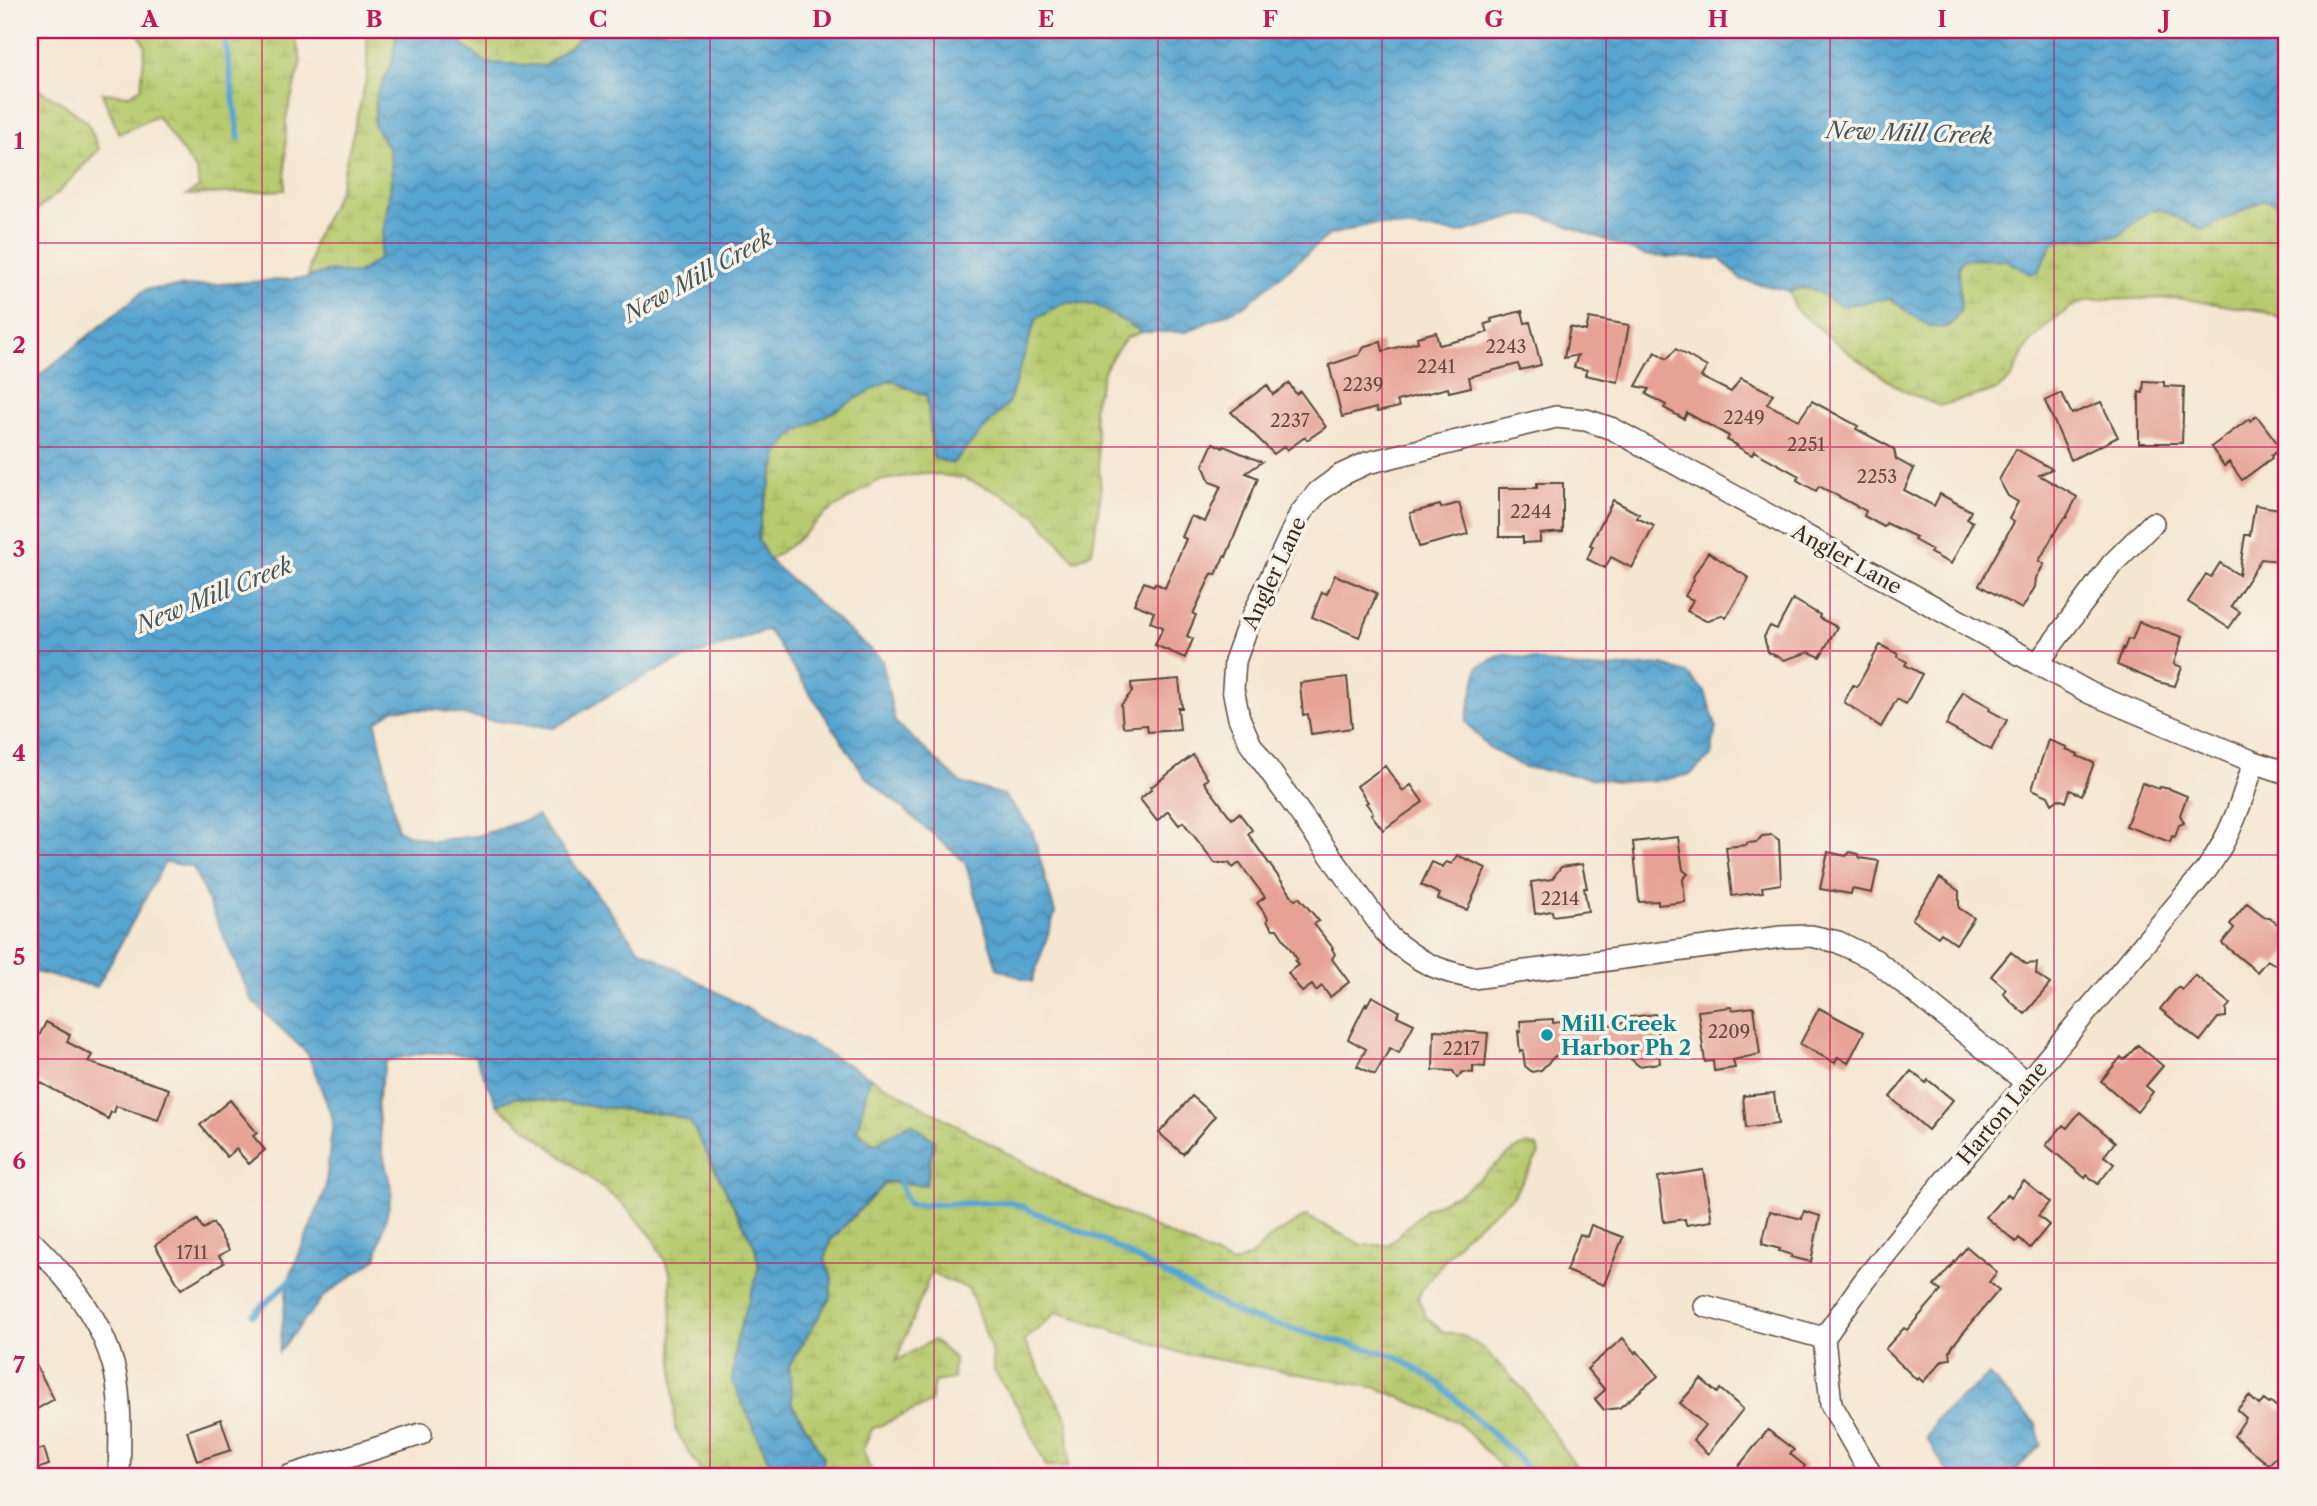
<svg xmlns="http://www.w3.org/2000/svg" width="2317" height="1506" viewBox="0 0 2317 1506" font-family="'Libre Caslon Text',serif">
  <defs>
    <pattern id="wetland-marsh" width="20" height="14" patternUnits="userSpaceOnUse" patternTransform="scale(1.75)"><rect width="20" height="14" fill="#b8cb6f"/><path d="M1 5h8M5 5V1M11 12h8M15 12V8" fill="none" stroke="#9fae60"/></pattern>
    <pattern id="water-waves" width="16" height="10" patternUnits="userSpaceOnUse" patternTransform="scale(1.75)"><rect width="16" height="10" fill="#57a4d0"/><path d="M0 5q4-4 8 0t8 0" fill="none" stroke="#4986a8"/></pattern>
  </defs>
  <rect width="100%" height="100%" fill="#f7f3e8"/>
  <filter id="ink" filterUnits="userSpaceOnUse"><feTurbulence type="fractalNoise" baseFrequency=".0143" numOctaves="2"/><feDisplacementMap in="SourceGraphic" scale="14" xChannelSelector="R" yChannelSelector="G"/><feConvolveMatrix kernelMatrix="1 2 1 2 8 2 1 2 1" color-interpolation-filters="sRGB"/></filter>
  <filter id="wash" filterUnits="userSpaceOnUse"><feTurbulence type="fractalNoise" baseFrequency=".00686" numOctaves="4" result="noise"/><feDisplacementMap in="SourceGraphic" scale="28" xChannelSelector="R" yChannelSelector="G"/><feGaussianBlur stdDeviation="1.57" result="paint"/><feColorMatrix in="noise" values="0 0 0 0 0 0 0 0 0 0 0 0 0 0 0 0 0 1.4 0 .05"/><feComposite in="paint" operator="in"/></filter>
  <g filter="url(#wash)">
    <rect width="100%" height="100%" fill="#f5e6d1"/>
    <path fill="url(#wetland-marsh)" stroke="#7a7a46" stroke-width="2" d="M136,30H293L301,61L286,118L285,190L187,195L199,187L197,172L157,116L119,134L102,93L129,95L141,88L145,45Z
      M367,30H397L393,60L376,98L374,125L389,149L392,177L379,259L356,274L327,271L308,278L314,241L339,191L367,76Z
      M456,30H590L545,66L487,63L464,46Z
      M30,84L64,104L87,122L99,149L60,191L38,209L30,206Z
      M2264,200L2287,205V321L2263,311L2177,298L2089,300L2071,307L2047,325L2025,349L2012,377L1997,390L1939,406L1902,390L1853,356L1794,308L1790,291L1809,287L1842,306L1890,298L1920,321L1961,310L1958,269L1962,259L2006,260L2030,274L2039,271L2052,244L2061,240L2119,236L2150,210L2160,209L2203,230Z
      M1065,302L1095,305L1142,332L1126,338L1114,354L1104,371L1093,409L1096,429L1101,492L1092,552L1075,561L1035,515L1000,493L963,478L924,473L878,481L825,514L795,542L769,560L758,540L761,517L779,452L793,434L890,380L927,396L933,457L1009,401L1036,319Z
      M870,1077L1073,1190L1233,1264L1250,1257L1271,1237L1306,1216L1362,1245H1388L1427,1208L1461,1193L1513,1151L1526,1144L1537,1146L1539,1154L1513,1196L1463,1237L1422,1289L1418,1298L1426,1317L1444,1332L1462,1335L1484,1349L1523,1389L1582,1476H1510L1458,1422L1378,1388L1181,1353L1057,1312L1024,1341L1068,1421L1069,1466H1046L1021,1412L994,1371L991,1349L969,1289L931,1273L896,1361L933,1340L954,1358L953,1379L934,1382L930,1403L872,1429L863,1450L873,1476H823V1456L792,1404L789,1366L830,1298L832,1278L825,1260L830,1241L886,1182L926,1185L857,1130Z
      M516,1097L670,1115L690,1121L755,1247L759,1268L736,1342L776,1476H704L675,1429L670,1271L651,1235L624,1205L497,1105Z"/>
    <path fill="url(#water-waves)" stroke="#496777" stroke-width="2" d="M397,30H456L464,46L487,63L545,66L590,30H2287V205L2264,200L2203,230L2160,209L2150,210L2119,236L2061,240L2052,244L2039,271L2030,274L2006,260L1962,259L1958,269L1961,310C1958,314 1955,320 1951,324C1934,338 1903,308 1890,298L1842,306L1809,287L1790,291L1742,280L1720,259L1648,256L1544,217L1522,215L1460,233L1372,224L1329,235L1246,305L1186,332H1142L1095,305L1066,302L1036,319L1009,402L952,464L933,457L927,396L890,380L793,434L779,452L761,517L758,540L769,560L882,660L895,722L961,783L1004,795L1032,830L1055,913L1032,982L997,968L965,862L865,776L768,630L675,662L617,691L554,728L489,720L438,710L395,709L376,722L398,831L431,841L477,836L537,816L638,948L870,1077L857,1131L874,1144L911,1123L934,1140L926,1185L886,1182L830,1241L825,1260L832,1278L830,1298L789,1366L792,1404L823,1456V1476H776L732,1381L736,1342L759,1268L755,1247L690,1121L670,1115L516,1097L497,1105L475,1056L427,1052L386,1061L377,1101L382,1149L392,1193L376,1259L323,1297L279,1352L288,1281L325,1191L333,1120L308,1054L252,1001L193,867L165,862L97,987L30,971V383L146,289L307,278L327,271L356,274L379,259L392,177L389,149L374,125L376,97L393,60Z
      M1503,654L1584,669L1663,665L1687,673L1705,692L1716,726L1711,756L1691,774L1663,780L1616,782L1524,767L1489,748L1466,722L1478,667Z
      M1989,1375L2036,1424L2041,1445L2010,1476H1950L1926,1438L1937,1418Z"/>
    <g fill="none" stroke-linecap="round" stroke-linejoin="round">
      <path stroke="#57a4d0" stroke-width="6" d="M224,30L239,138
        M897,1177L909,1205L1010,1202L1104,1241L1243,1316L1395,1356L1437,1382L1515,1455L1534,1476
        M253,1315L293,1278"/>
    </g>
    <g id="blocks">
      <path fill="#e6a295" d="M1522,311L1525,323L1530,322L1541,365L1520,370L1518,364L1469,377L1471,387L1449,392L1448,388L1397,401L1399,407L1377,412L1376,408L1342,417L1329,365L1359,355L1365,346L1381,342L1383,351L1418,342L1417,337L1436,332L1439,345L1474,337L1488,332L1485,324L1492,322L1491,319Z
        M1589,318L1629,325L1618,382L1585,375L1587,370L1574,367L1578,355L1564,358L1570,327L1586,331Z
        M1676,349L1707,367L1701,377L1731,392L1741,378L1773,394L1767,404L1799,420L1812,401L1858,426L1856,429L1894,449L1896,459L1914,469L1904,490L1934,506L1940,494L1971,511L1967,519L1973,522L1951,564L1930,553L1932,550L1914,540L1916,537L1886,523L1884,527L1864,516L1866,511L1819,486L1816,491L1797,480L1799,476L1754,451L1752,455L1736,446L1737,445L1727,440L1729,436L1687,413L1684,419L1664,408L1666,405L1646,394L1649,389L1636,386L1655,352L1667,359Z
        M2144,381L2164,382V386L2184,387L2182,443H2139V392L2143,393Z
        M1289,383L1296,394L1300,391L1326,427L1307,440L1305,437L1287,450L1285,446L1274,454L1231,412L1267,385L1273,395Z
        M2061,393L2072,414L2101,402L2118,437L2071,460L2045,401Z
        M2257,416L2281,448L2271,456L2272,458L2242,480L2229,462L2224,466L2211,447L2249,419L2250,421Z
        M1213,443L1223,448L1224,446L1262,462L1246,473L1258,478L1226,557L1224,556L1216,575L1212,573L1193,614L1196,615L1187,636L1193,639L1185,658L1155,645L1163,627L1150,622L1154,612L1134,604L1144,582L1154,586L1155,583L1165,588L1186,539L1182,537L1191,516L1205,522L1221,486L1210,482L1203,465Z
        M2016,449L2052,469L2039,475L2077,497L2066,518H2064L2059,525L2039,561L2044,564L2036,578L2035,587L2022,609L1979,585L2014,522L2009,519L2018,502L2008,496L1999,480Z
        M1537,483H1563V532L1540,534V542L1523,543V537H1499V488H1537Z
        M1613,500L1639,514L1637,518L1654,526L1632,568L1611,557L1605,568L1587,559L1593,546L1590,545Z
        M1459,503L1468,534L1419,547L1410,513L1440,505L1441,508Z
        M2255,505L2280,509L2278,521L2287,524V562L2261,559L2231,606L2240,612L2229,628L2188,602L2206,574L2211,577L2220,563L2239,575L2245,535H2250Z
        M1708,552L1749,578L1726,618L1722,615L1706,621L1687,611L1693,600L1685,596L1694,580L1693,577Z
        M1335,575L1377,593L1359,637L1312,617L1322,592L1327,594Z
        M1793,599L1820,615L1819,618L1837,627L1820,657L1809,652L1784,660L1768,652L1764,637L1770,626L1777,629Z
        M2139,622L2182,637L2174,664L2182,667L2175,686L2158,682L2117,665L2123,648L2124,649L2128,639L2132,640Z
        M1880,645L1898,654L1897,656L1907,662L1905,665L1922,674L1906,704L1897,699L1881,727L1844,702L1853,685L1857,687Z
        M1347,677L1352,728L1311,734L1308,714L1303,715L1300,683Z
        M1179,679L1182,708H1178L1180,730L1148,732L1147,725L1123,727L1121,705L1132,692L1131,683Z
        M1963,692L1990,707L1989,710L2007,720L1991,750L1946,725Z
        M2048,740L2067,747L2066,749L2078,754L2077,756L2094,763L2082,795L2070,790L2066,802L2059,799L2052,804L2048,796L2032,789Z
        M1193,755L1208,779L1204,782L1232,819L1239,813L1252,830L1248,834L1295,900L1299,897L1319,921L1314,924L1333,948L1332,949L1335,954L1332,959L1349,982L1330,997L1322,986L1316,991L1312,985L1302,992L1288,973L1298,965L1295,961L1297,959L1277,929H1273L1267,921L1268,918L1257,903L1265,897L1239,863L1233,868L1229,863H1215L1183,822L1179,825L1168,811L1157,821L1140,799L1152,789L1151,787Z
        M1385,766L1403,791L1411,785L1423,802L1383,830L1371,814L1373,813L1366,803L1368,802L1357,786Z
        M2142,783L2159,789L2160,787L2170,789L2187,796L2180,815L2184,823L2179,825L2175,837L2172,836L2170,842L2126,826Z
        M1772,835L1779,840L1781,884L1762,887L1763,892L1732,896L1726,847L1747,845V843L1757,842L1762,836Z
        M1678,837L1683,870L1688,874L1683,879L1685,902L1658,905V901L1639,902L1633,842Z
        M1828,852L1846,856L1850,852L1858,854L1860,858L1879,861L1872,893L1852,889L1851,894L1820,889Z
        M1457,855L1486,868L1467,910L1438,899L1440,894L1421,885L1432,862L1443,867L1446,862L1452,864Z
        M1582,864L1587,888H1584L1588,911L1553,916L1552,911L1535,914L1531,882L1552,879L1561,867Z
        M1940,878L1959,891V908L1974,918L1956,944L1941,933L1938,937L1912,919Z
        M2247,903L2265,917H2269L2287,933V952L2276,965L2267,960L2257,972L2222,943L2234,928L2230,924Z
        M2011,952L2026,964L2037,963L2036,974L2050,984L2025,1014L2010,1001L2003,993L2006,989L1991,976Z
        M2195,975L2230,1004L2226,1009V1017L2218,1018L2200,1041L2160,1009L2178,987L2182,990Z
        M1372,996L1399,1011L1397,1016L1414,1024L1399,1053L1390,1048L1375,1075L1357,1066L1366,1049L1348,1039L1366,1003L1367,1005Z
        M1731,1007L1732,1010L1754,1007L1760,1054L1733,1060L1735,1068L1714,1071L1713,1061L1705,1062L1698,1011Z
        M1819,1008L1864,1032L1848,1063L1838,1057L1835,1063L1800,1044Z
        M1655,1014L1660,1045H1658L1660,1063L1639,1066L1625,1054L1608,1057L1607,1050L1555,1056L1541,1070L1532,1072L1525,1066L1523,1051L1520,1052L1518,1031L1521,1032L1520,1021L1553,1019V1023L1571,1021L1572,1030L1624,1023V1018Z
        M46,1022L70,1035L67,1042L92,1055L88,1062L169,1089L158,1120L116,1106L114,1113L111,1112L108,1119L30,1077V1054Z
        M1434,1030L1488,1033L1485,1067L1473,1066V1073L1463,1072L1457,1078L1453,1071L1433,1070Z
        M2138,1045L2163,1066L2146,1086L2153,1092L2137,1112L2101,1081L2121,1057L2124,1060Z
        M1911,1071L1926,1083L1928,1080L1953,1100L1928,1130L1890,1097Z
        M1774,1093L1778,1124L1746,1128L1743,1096Z
        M1192,1096L1215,1116L1183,1154L1159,1133Z
        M230,1100L257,1133L253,1136L265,1150L249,1164L236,1149L227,1157L200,1125Z
        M2080,1112L2115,1142L2104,1156L2114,1164L2098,1184L2087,1175L2085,1178L2046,1145L2063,1125L2067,1128Z
        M1703,1170L1712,1221L1686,1225L1685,1219L1664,1222L1658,1177Z
        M2024,1181L2049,1202L2038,1216L2049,1225L2030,1248L2019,1238L2016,1242L1986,1217L2000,1201L2001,1202L2008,1194L2011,1197Z
        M1770,1211L1802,1219L1804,1211L1820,1216L1811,1262L1791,1257L1792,1255L1779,1251L1780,1249L1762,1244Z
        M198,1220L203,1229L213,1223L229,1250L219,1256L224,1263L181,1289L155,1245Z
        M1591,1225L1623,1237L1604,1285L1566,1271L1580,1234L1587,1237Z
        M1967,1247L1997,1272L1989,1282L1999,1290L1953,1345L1950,1351L1951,1359L1943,1360L1923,1382L1919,1378L1917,1380L1885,1349L1904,1328L1907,1330L1941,1291L1934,1286Z
        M1623,1338L1635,1353L1637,1351L1658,1376L1619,1408L1604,1410L1595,1399L1605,1390L1587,1369Z
        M30,1354L54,1399L30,1413Z
        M1701,1379L1717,1393L1720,1389L1743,1409L1708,1454L1693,1440L1705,1425L1680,1403Z
        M2249,1396L2259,1405L2264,1400L2269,1404L2271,1402L2280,1410L2285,1409L2287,1419V1444L2269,1465L2234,1436L2246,1418L2237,1410Z
        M221,1419L231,1450L197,1461L187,1431Z
        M1768,1430L1794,1450L1790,1454L1805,1466L1797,1476H1748L1737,1468Z
        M44,1448L49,1465L30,1471V1453Z"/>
    </g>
  </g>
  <g filter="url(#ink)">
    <use href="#blocks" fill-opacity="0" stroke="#574639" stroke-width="2"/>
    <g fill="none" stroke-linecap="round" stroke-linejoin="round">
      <defs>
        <path id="minor" d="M2038,663L2112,564L2153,523
          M2027,1083L1875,960L1838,942L1811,936L1781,937L1473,978C1435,970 1419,962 1389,937L1251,745L1239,718L1233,689L1235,661L1245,633L1300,514L1318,492L1341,475L1367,463L1556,417L1586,420L1613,429L2090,693L2254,762L2287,773
          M30,1240C64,1273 100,1317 113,1364C122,1395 120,1444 119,1476
          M1705,1306L1824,1338
          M289,1476L421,1434
          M1872,1476L1831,1404L1824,1338L1864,1281L1950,1174L2207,869C2232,833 2241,803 2254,762"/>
      </defs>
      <use href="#minor" stroke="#574639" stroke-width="24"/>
      <use href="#minor" stroke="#fff" stroke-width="21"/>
    </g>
  </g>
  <path fill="none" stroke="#c2185b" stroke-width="2" stroke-opacity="0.55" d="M262,30V1476M486,30V1476M710,30V1476M934,30V1476M1158,30V1476M1382,30V1476M1606,30V1476M1830,30V1476M2054,30V1476M30,243H2287M30,447H2287M30,651H2287M30,855H2287M30,1059H2287M30,1263H2287"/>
  <circle fill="#0f9aa8" stroke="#f7f3e8" stroke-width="2.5" cx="1547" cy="1035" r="7"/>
  <g text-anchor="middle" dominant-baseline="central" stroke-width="7" stroke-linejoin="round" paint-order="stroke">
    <g font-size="18" fill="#66483c">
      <text x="1506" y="347">2243</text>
      <text x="1436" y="367">2241</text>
      <text x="1363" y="385">2239</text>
      <text x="1744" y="418">2249</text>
      <text x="1290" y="421">2237</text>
      <text x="1806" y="445">2251</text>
      <text x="1877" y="477">2253</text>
      <text x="1531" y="512">2244</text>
      <text x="1560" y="899">2214</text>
      <text x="1729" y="1032">2209</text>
      <text x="1461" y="1049">2217</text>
      <text x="192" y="1253">1711</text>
    </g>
    <g font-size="21" fill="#3b2a1e" stroke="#f7f3e8">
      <text transform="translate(1847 559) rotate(29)">Angler Lane</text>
      <text transform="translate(1274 573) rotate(-65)">Angler Lane</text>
      <text transform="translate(2002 1113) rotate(-50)">Harton Lane</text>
    </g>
    <g font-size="21" font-weight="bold" fill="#0d838f" stroke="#f7f3e8" text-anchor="start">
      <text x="1561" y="1023">Mill Creek<tspan x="1561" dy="24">Harbor Ph 2</tspan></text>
    </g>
    <g font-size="23" font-style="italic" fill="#45555c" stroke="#f7f3e8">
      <text transform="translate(1909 133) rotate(2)">New Mill Creek</text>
      <text transform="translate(698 276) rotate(-29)">New Mill Creek</text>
      <text transform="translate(214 595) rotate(-22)">New Mill Creek</text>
    </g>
  </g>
  <rect width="2317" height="1506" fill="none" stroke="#f7f3e8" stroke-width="77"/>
  <rect x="38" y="38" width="2240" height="1430" fill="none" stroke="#c2185b" stroke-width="2.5"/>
  <g font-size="23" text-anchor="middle" font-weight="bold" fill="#c2185b">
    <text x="150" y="27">A</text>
    <text x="374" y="27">B</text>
    <text x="598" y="27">C</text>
    <text x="822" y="27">D</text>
    <text x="1046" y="27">E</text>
    <text x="1270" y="27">F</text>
    <text x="1494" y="27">G</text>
    <text x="1718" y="27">H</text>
    <text x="1942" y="27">I</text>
    <text x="2166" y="27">J</text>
    <text x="19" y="149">1</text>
    <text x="19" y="353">2</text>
    <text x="19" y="557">3</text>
    <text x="19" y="761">4</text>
    <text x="19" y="965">5</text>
    <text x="19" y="1169">6</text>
    <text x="19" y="1373">7</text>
  </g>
</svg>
